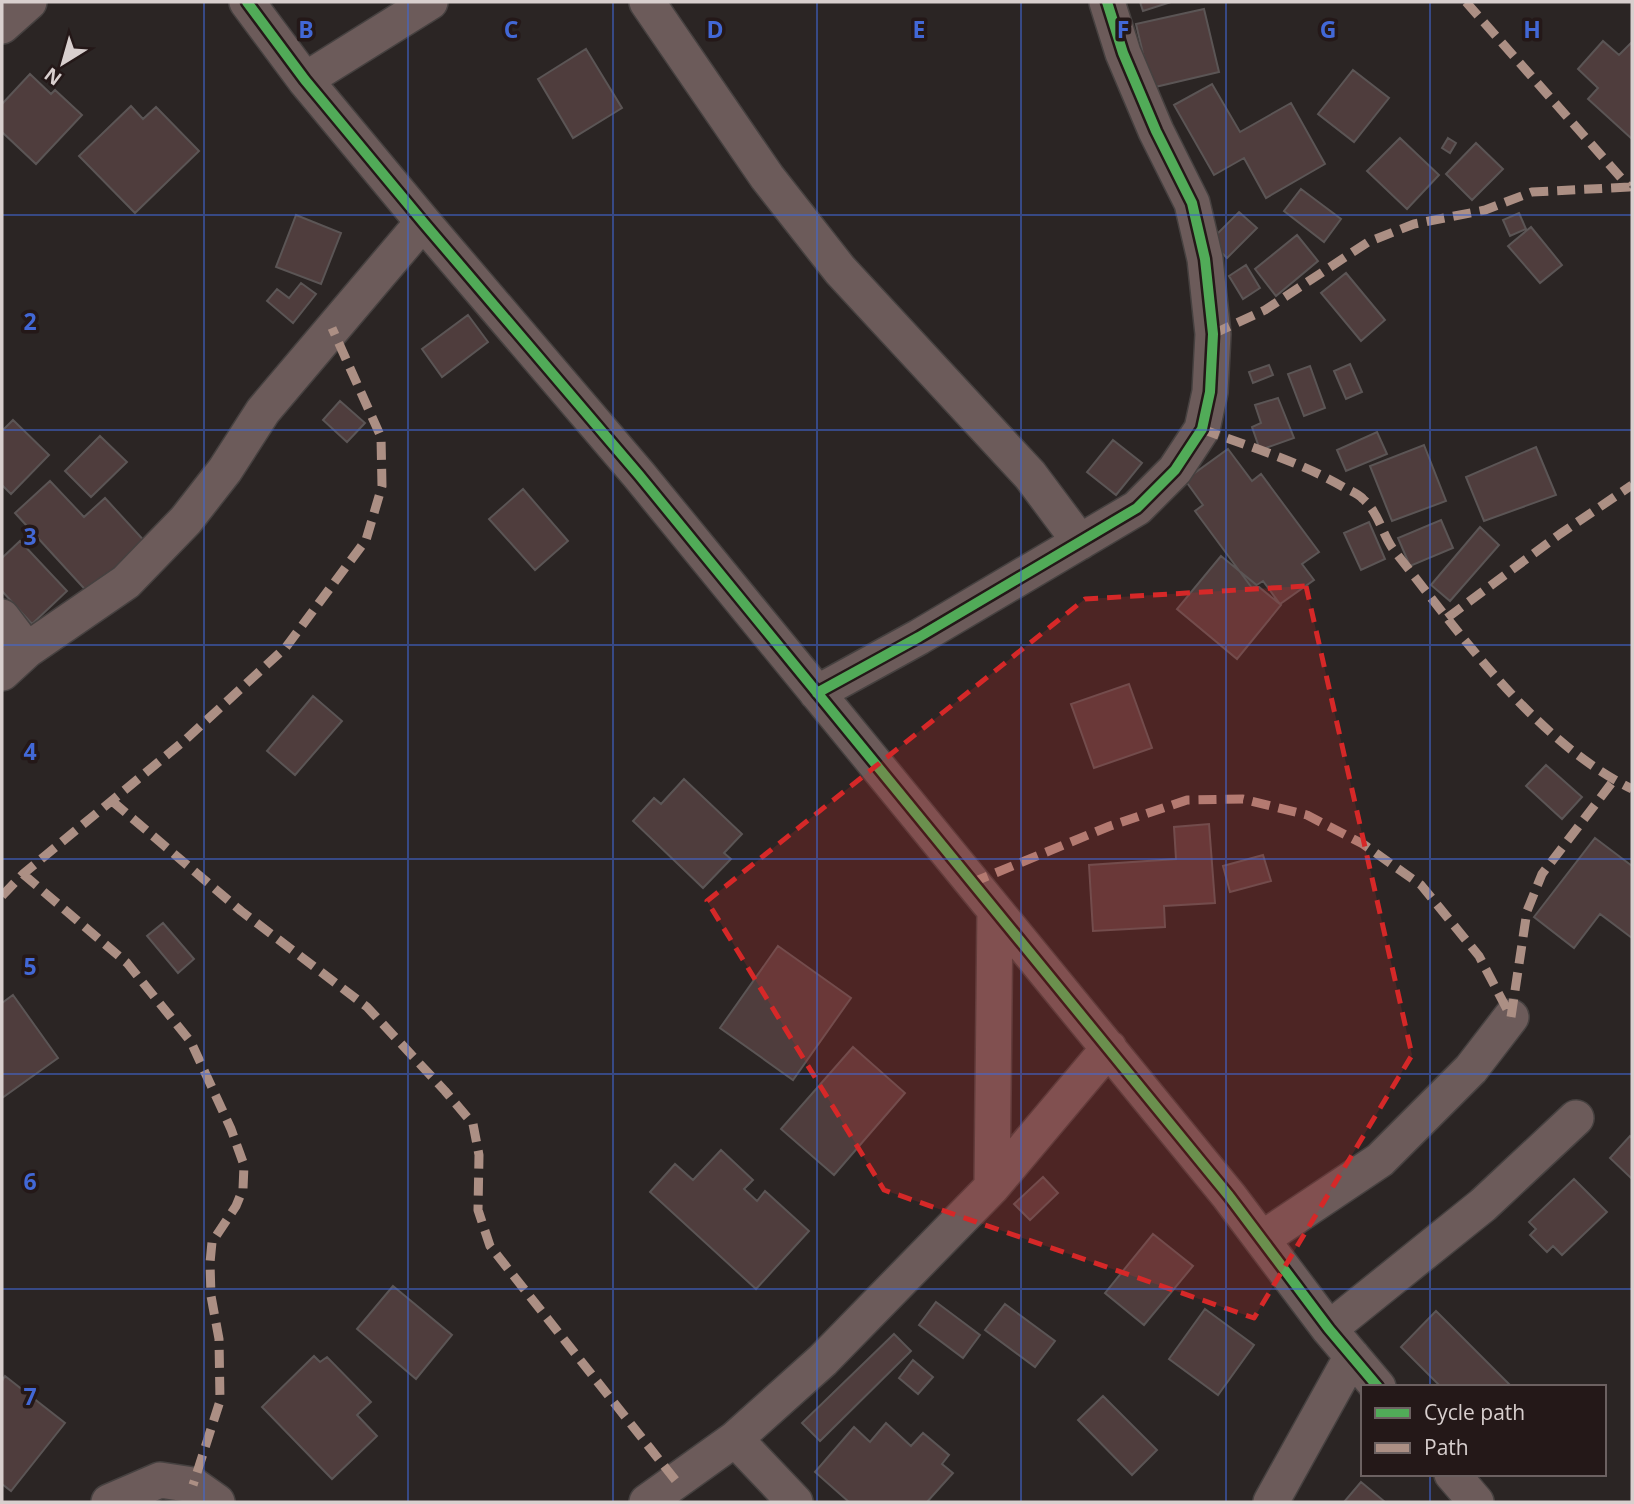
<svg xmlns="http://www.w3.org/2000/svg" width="1634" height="1504" viewBox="0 0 1634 1504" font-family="'Open Sans',sans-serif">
  <rect width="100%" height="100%" fill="#2b2524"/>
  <path fill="#4f3d3d" stroke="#5b5555" stroke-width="2" d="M1140,2H1171L1143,11Z
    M1204,9L1219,72L1151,88L1136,24Z
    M1603,41L1619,55L1632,42V139L1588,99L1598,88L1578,69Z
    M586,49L622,108L573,138L538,79Z
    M1353,70L1389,98L1354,142L1318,114Z
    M30,74L51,94L55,90L82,115L36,164L2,132V104Z
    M1212,84L1240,132L1291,103L1325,164L1266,198L1244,158L1214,175L1174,105Z
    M131,106L143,119L156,107L199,151L135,213L79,156Z
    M1400,138L1439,175L1407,209L1367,171Z
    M1448,138L1456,143L1450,153L1442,148Z
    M1476,143L1503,169L1472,200L1446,174Z
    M1301,189L1341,219L1324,242L1284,211Z
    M1239,212L1257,228L1227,258L1210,241Z
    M1519,213L1526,229L1510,236L1503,220Z
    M296,215L341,233L321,284L276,267Z
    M1531,227L1562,265L1540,283L1508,246Z
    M1297,235L1318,261L1276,296L1255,269Z
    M1246,265L1260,288L1243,299L1229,276Z
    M1346,273L1385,320L1361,341L1321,293Z
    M301,283L316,294L293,323L267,301L277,289L289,298Z
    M468,315L488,342L442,377L422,349Z
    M1350,364L1362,392L1346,399L1334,371Z
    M1269,365L1273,375L1253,383L1249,372Z
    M1310,366L1325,408L1304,416L1288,374Z
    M1278,398L1294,438L1260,450L1252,427L1261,423L1255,405Z
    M340,401L365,423L347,442L323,420Z
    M13,420L49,455L11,494L2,485V431Z
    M1377,432L1387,454L1346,471L1337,450Z
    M100,436L127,462L91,497L65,471Z
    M1113,440L1142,463L1116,495L1087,472Z
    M1424,445L1446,501L1392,521L1370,466Z
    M1536,447L1556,495L1484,521L1466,477Z
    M1228,449L1252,481L1261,474L1319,552L1302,564L1314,580L1280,604L1263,581L1252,588L1195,511L1203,505L1185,480Z
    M50,481L84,517L105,498L148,545L92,597L15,513Z
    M523,489L568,541L535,570L489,519Z
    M1441,520L1453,548L1410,566L1398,538Z
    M1369,522L1385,559L1361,570L1344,533Z
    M1480,527L1499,545L1450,601L1431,585Z
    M20,541L67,591L32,624L2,591V558Z
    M1221,556L1281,605L1237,659L1177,609Z
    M1129,684L1152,748L1094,768L1071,704Z
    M313,696L342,721L295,775L267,751Z
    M1546,765L1582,797L1562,819L1526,786Z
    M684,779L742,834L724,853L731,859L703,888L633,821L654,798L661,804Z
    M1209,824L1215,903L1164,906L1165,927L1093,931L1089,865L1176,859L1174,827Z
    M1595,838L1632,866V938L1600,914L1574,948L1534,917Z
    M1263,855L1271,881L1230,892L1223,866Z
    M163,923L194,959L178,973L147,936Z
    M778,946L851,998L793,1080L720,1028Z
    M13,995L58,1058L2,1098V1003Z
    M853,1047L905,1093L834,1175L781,1129Z
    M1630,1136L1632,1138V1179L1610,1158Z
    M721,1150L753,1180L744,1189L757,1201L765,1191L809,1231L756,1289L650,1192L675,1164L693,1180Z
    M1043,1177L1058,1193L1030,1220L1014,1204Z
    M1574,1179L1607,1212L1562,1255L1553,1246L1547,1252L1530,1235L1536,1229L1529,1222Z
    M1153,1234L1193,1266L1144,1325L1105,1293Z
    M393,1286L452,1335L416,1379L357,1329Z
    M936,1302L980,1335L963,1358L919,1325Z
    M1005,1304L1055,1341L1035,1367L985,1330Z
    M1205,1309L1254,1345L1218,1395L1169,1359Z
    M1436,1311L1512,1387H1441L1401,1347Z
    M894,1334L911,1351L820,1441L802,1423Z
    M314,1356L320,1362L327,1357L371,1402L357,1415L377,1436L332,1479L262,1407Z
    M913,1360L933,1377L918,1394L899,1378Z
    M5,1376L65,1423L11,1491L2,1484V1381Z
    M1103,1396L1157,1450L1132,1475L1078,1420Z
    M886,1423L911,1446L923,1433L949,1455L942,1464L953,1473L927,1502H849L815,1472L854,1427L870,1442Z
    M1361,1482L1385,1502H1344Z"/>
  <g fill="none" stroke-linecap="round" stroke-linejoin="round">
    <defs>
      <path id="street" d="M247,2L305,80L423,222L639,475L1229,1196L1329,1329L1378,1387
        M647,2L767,177L840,270L1030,475L1080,542
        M2,26L29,2
        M305,80L430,2
        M2,617L27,650
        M2,673L27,650L126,582L186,520L225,470L263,411L423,222
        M817,693L919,637L1137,508L1175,470L1202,429L1210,392L1213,334L1205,259L1192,203L1156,131L1123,53L1107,2
        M992,1187L995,910
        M1262,1239L1380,1160L1471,1069L1511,1017
        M1329,1329L1483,1205L1576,1118
        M735,1439L795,1502
        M1452,1474L1476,1502
        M109,1502L160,1480L193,1485L217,1502
        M647,1502L735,1439L823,1360L992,1187L1109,1048
        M1271,1502L1352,1356"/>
    </defs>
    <use href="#street" stroke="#464140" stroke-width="38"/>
    <use href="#street" stroke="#6c5b5a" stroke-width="35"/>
    <path stroke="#ac8f84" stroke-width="9" stroke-dasharray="18 9" stroke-linecap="butt" d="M1466,2L1629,187
      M1213,334L1265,310L1368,242L1414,224L1485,210L1532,192L1629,187L1632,184
      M1202,429C1250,447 1301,462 1345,488C1351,491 1358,494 1363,499C1380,514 1382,536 1396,553C1462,636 1535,741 1632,789
      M1447,618L1560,534L1632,485
      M112,801L241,911L367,1007L445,1091L473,1124L479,1155L478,1210L490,1246L676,1481
      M23,874L127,963L191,1042L231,1129L244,1165L243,1189L236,1206L212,1242L210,1263L211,1296L219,1339L220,1401L193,1485
      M971,883L1110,826L1187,800L1243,799L1307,815L1363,844L1421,885L1479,956L1511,1017
      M2,896L23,874L184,741L286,647L366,540L382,486L381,437L332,328
      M1511,1017L1527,911L1542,874L1614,780"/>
    <defs>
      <path id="cycleway" d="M247,2L305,80L423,222L639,475L1229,1196L1329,1329L1378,1387
        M817,693L919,637L1137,508L1175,470L1202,429L1210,392L1213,334L1205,259L1192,203L1156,131L1123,53L1107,2"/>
    </defs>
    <use href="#cycleway" stroke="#241818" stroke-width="15"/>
    <use href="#cycleway" stroke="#51ab58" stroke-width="10"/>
  </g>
  <path fill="#d62828" fill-opacity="0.2" stroke="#d62828" stroke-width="5" stroke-dasharray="14 9" stroke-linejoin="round" d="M1306,586L1412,1055L1254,1318L884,1190L707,901L1085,599Z"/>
  <path fill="none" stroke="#4268d6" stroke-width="2" stroke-opacity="0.55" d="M204,2V1502M408,2V1502M613,2V1502M817,2V1502M1021,2V1502M1226,2V1502M1430,2V1387M2,215H1632M2,430H1632M2,645H1632M2,859H1632M2,1074H1632M2,1289H1632M1430,1474V1502"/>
  <g font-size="23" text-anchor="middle" font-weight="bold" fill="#4268d6" stroke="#241818" stroke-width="7" stroke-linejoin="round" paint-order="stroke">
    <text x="306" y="38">B</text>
    <text x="511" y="38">C</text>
    <text x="715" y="38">D</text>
    <text x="919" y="38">E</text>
    <text x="1123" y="38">F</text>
    <text x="1328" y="38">G</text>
    <text x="1532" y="38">H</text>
    <text x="30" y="330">2</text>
    <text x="30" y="545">3</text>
    <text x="30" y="760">4</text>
    <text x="30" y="975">5</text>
    <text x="30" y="1190">6</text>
    <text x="30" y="1405">7</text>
  </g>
  <rect width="1634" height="1504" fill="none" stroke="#d8cfce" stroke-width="7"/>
  <rect x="1361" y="1385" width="245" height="91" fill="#241818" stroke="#6c6161" stroke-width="2"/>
  <rect x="1375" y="1408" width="35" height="10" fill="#51ab58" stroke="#6c6161" stroke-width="2"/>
  <text x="1424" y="1420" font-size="21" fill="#d8cfce">Cycle path</text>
  <rect x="1375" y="1443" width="35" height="10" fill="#ac8f84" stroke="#6c6161" stroke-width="2"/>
  <text x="1424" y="1455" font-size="21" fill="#d8cfce">Path</text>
  <g transform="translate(63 63) rotate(217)" stroke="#241818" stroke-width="5" paint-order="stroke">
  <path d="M0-5L12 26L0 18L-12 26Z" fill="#d8cfce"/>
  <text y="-10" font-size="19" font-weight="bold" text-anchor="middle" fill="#d8cfce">N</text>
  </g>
</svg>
